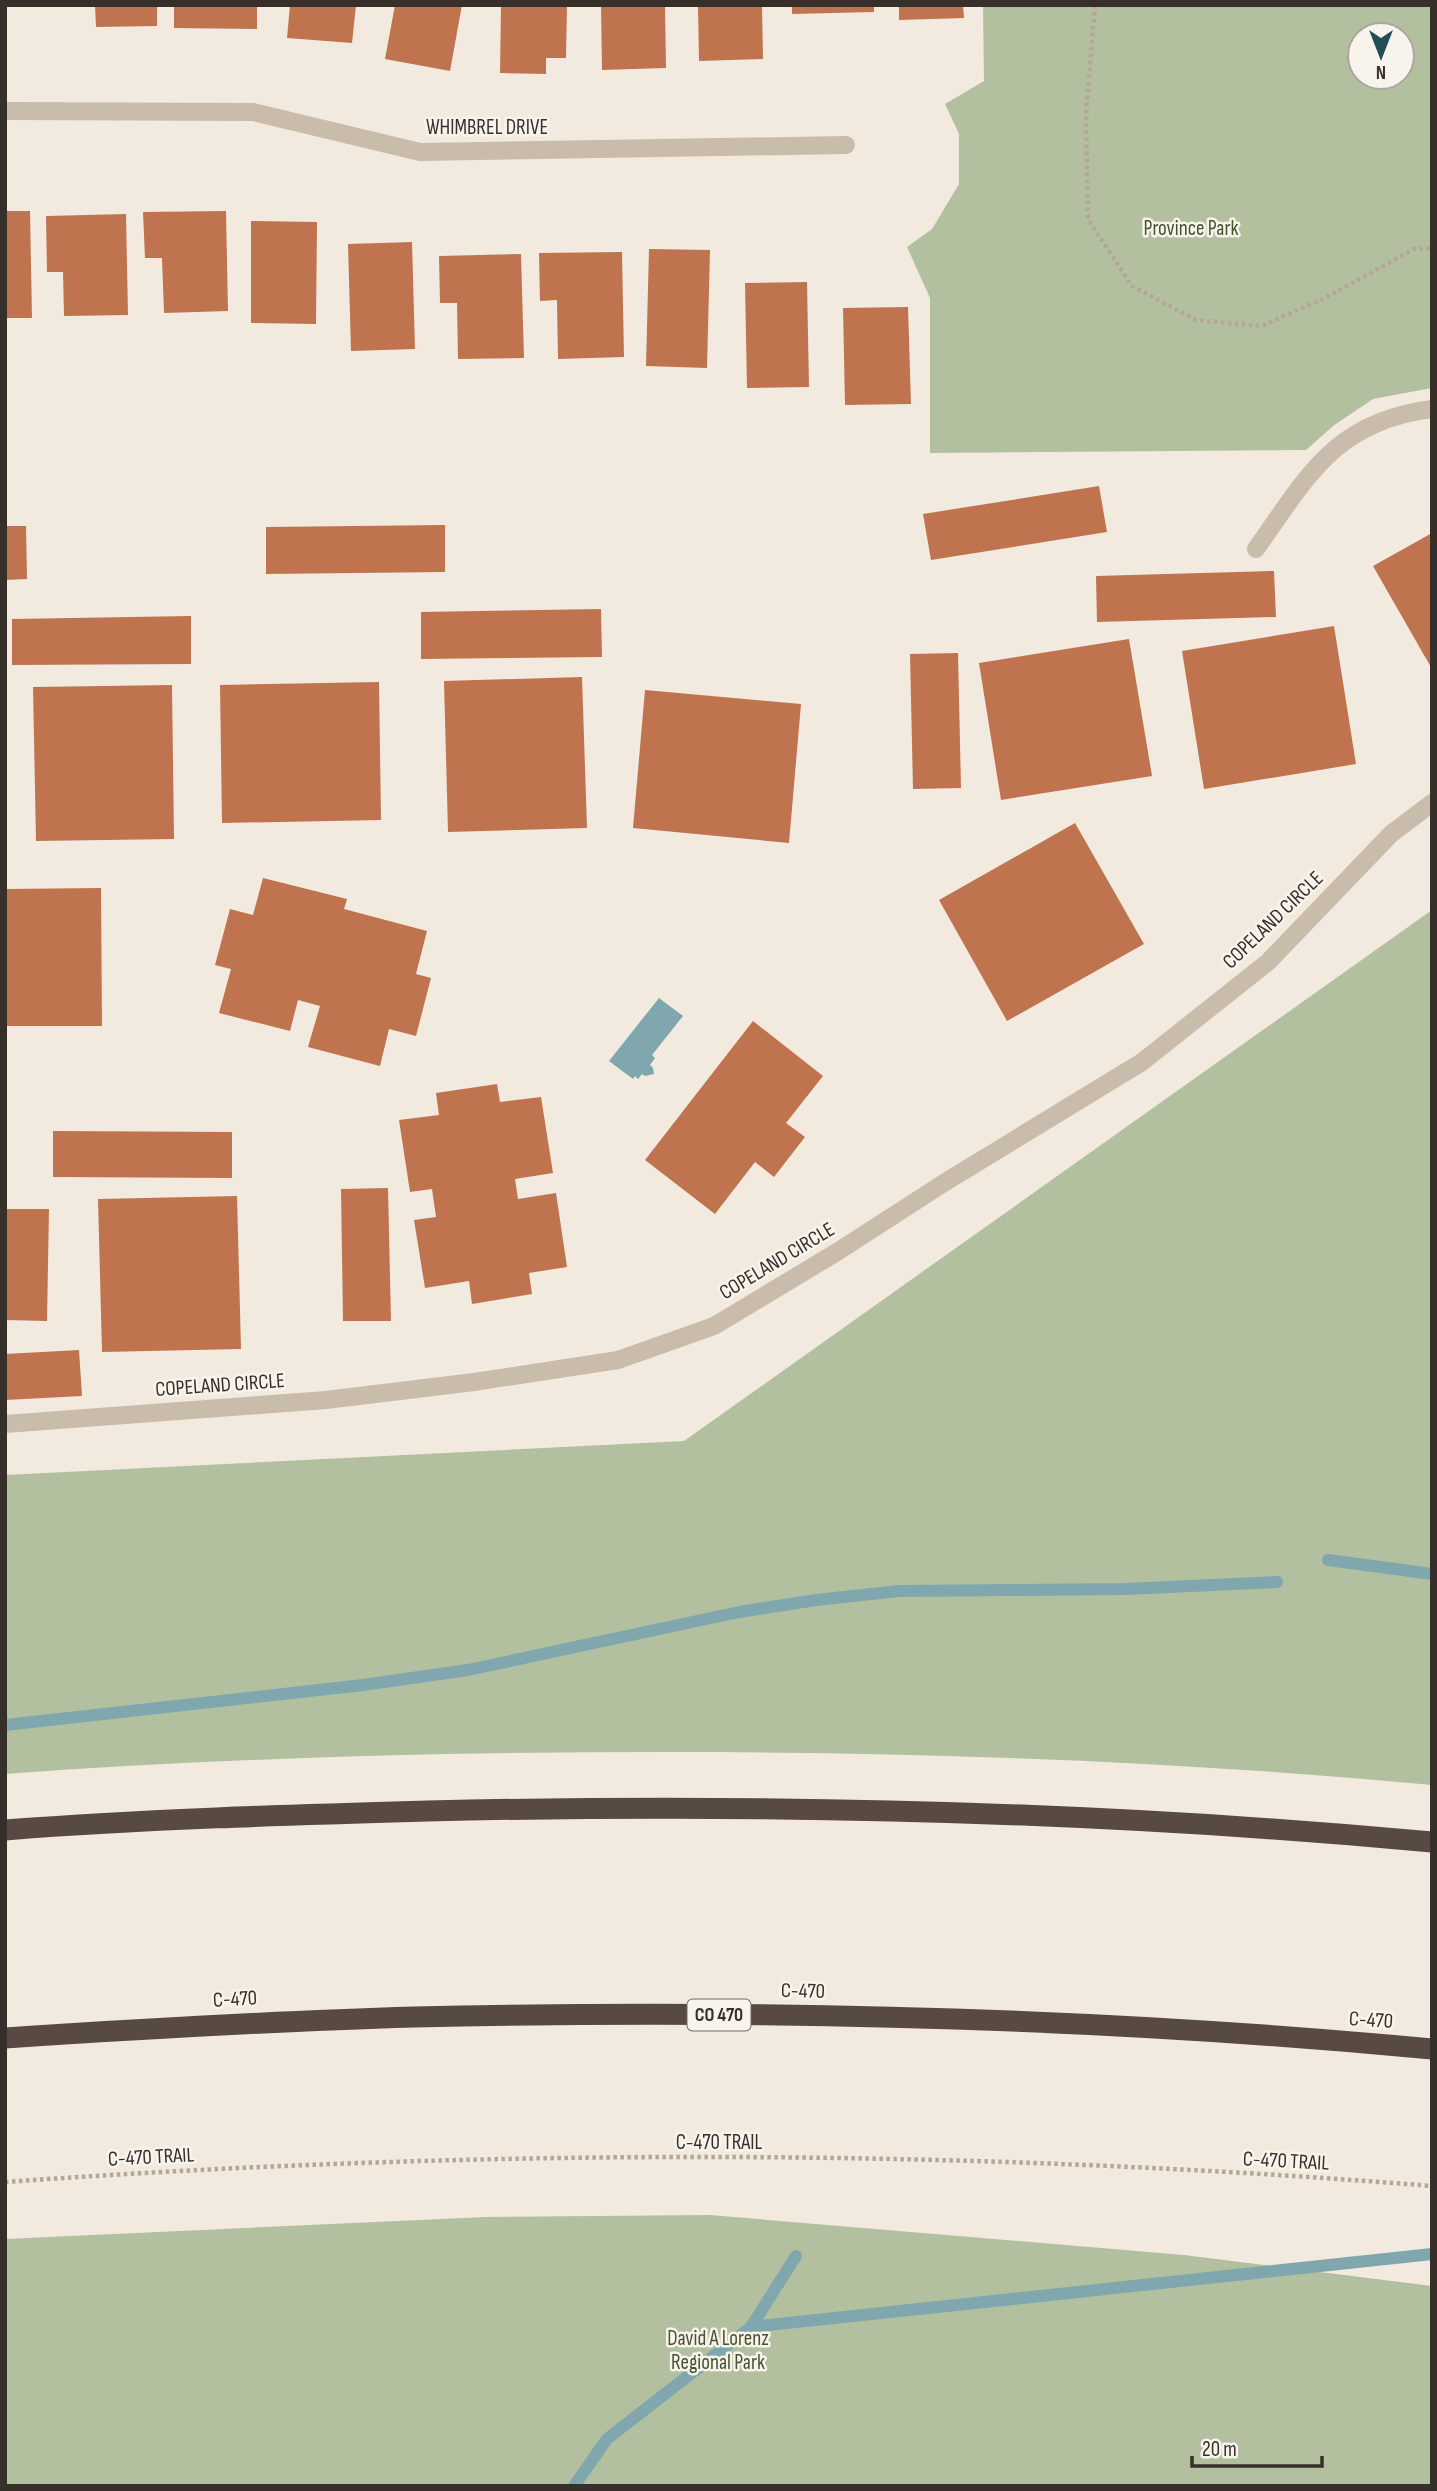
<svg xmlns="http://www.w3.org/2000/svg" width="1437" height="2491" viewBox="0 0 1437 2491" font-family="'Sofia Sans Condensed',sans-serif">
  <rect width="100%" height="100%" fill="#f2eadf"/>
  <path fill="#b2c0a0" fill-rule="evenodd" d="M983,5H1432V388L1373,399L1333,426L1306,450L930,453V298L907,247L932,229L959,184V134L945,104L984,81ZM1360,35H1402V77H1360Z
    M1432,910V1785C1177,1761 921,1752 665,1752C445,1752 225,1758 5,1774V1475L684,1441Z
    M710,2215L1184,2255L1432,2286V2486H5V2239L486,2217Z"/>
  <path fill="#7fa7ad" d="M659,998L683,1016L652,1055L655,1058L650,1065L653,1068L654,1074L645,1076L642,1074L638,1079L635,1076L633,1079L609,1061Z"/>
  <g fill="none" stroke-linecap="round" stroke-linejoin="round">
    <path stroke="#7fa7ad" stroke-width="12" d="M1328,1560L1432,1574
      M5,1725L363,1685L468,1670L739,1612L816,1600L899,1591L1126,1589L1277,1582
      M751,2327L796,2256
      M574,2486L607,2439L751,2327L1432,2254"/>
  </g>
  <path fill="#bf744f" d="M95,5H157V26L96,27Z
    M174,5H257V29L174,28Z
    M290,5H356L352,43L287,38Z
    M395,5H462L450,71L385,59Z
    M501,5H567L566,58H546V74L500,73Z
    M601,5H665L666,68L602,70Z
    M698,5H762L763,59L699,61Z
    M792,5H874V12L792,14Z
    M899,5H963L964,18L899,20Z
    M5,211H30L32,318H5Z
    M226,211L228,311L164,313L162,258H145L143,212Z
    M126,214L128,315L64,316L63,272H47L46,216Z
    M251,221L317,222L316,324L251,323Z
    M412,242L415,349L351,351L348,244Z
    M649,249L710,250L707,368L646,366Z
    M622,252L624,357L558,359L557,300L540,301L539,253Z
    M521,254L524,358L458,359L457,303H440L439,256Z
    M807,282L809,387L747,388L745,283Z
    M908,307L911,404L845,405L843,308Z
    M1099,486L1107,532L931,560L923,514Z
    M445,525V572L266,574V527Z
    M5,526H26L27,579L5,580Z
    M1432,533V669L1373,566Z
    M1274,571L1276,617L1097,622L1096,576Z
    M601,609L602,657L421,659V612Z
    M191,616V664L12,665V619Z
    M1334,626L1356,764L1204,789L1182,651Z
    M1129,639L1152,776L1001,800L979,663Z
    M958,653L961,788L913,789L910,654Z
    M582,677L587,828L448,832L444,681Z
    M379,682L381,820L222,823L220,685Z
    M172,685L174,839L36,841L33,687Z
    M645,690L801,704L789,843L633,828Z
    M1075,823L1144,944L1007,1021L939,900Z
    M263,878L347,899L344,909L427,931L416,974L431,978L416,1036L389,1029L380,1066L308,1047L320,1006L298,1000L290,1031L219,1013L231,969L215,965L230,909L253,915Z
    M101,888L102,1026H5V889Z
    M753,1021L823,1076L786,1123L805,1137L774,1177L755,1162L715,1214L645,1160Z
    M497,1084L500,1102L541,1097L553,1173L515,1179L518,1199L556,1193L567,1267L529,1273L532,1294L472,1304L469,1281L425,1288L414,1220L436,1217L432,1189L410,1192L399,1120L439,1115L436,1093Z
    M53,1131L232,1132V1178L53,1177Z
    M388,1188L391,1321H343L341,1189Z
    M237,1196L241,1349L102,1352L98,1199Z
    M5,1209H49L47,1321L5,1320Z
    M79,1350L82,1396L5,1400V1354Z"/>
  <g fill="none" stroke-linecap="round" stroke-linejoin="round">
    <path stroke="#b5a696" stroke-width="4.5" stroke-dasharray="3.5 3.5" stroke-linecap="butt" d="M1095,5L1086,114L1088,219L1132,286L1196,320L1261,326L1323,299L1414,249L1432,248
      M5,2182C479,2148 958,2148 1432,2186"/>
    <path stroke="#c9bcab" stroke-width="18" d="M1256,549C1307,477 1335,421 1432,409
      M5,1424L326,1400L474,1382L618,1360L714,1326L837,1252L947,1181"/>
    <path stroke="#c9bcab" stroke-width="18" d="M5,111L253,112L420,152L846,145
      M947,1181L1142,1062L1268,962L1391,834L1432,803"/>
    <path stroke="#584a42" stroke-width="21" d="M5,1830C146,1819 287,1815 428,1811C763,1803 1098,1811 1432,1842
      M5,2038C141,2029 277,2021 414,2017C753,2009 1094,2017 1432,2049"/>
  </g>
  <g text-anchor="middle" dominant-baseline="central" stroke-width="5" stroke-linejoin="round" paint-order="stroke">
    <rect fill="#f9f4eb" stroke="#716a64" stroke-width="2" x="687.5" y="1999.5" width="63" height="31" rx="5"/>
    <g font-size="19" font-weight="bold" fill="#372f2a">
      <text x="719" y="2015">CO 470</text>
    </g>
    <g font-size="21" fill="#372f2a" stroke="#f9f4eb">
      <text x="487" y="127">WHIMBREL DRIVE</text>
      <text transform="translate(1273 920) rotate(-44)">COPELAND CIRCLE</text>
      <text transform="translate(777 1261) rotate(-31)">COPELAND CIRCLE</text>
      <text transform="translate(220 1385) rotate(-4)">COPELAND CIRCLE</text>
      <text transform="translate(803 1991) rotate(1)">C-470</text>
      <text transform="translate(235 1999) rotate(-3)">C-470</text>
      <text transform="translate(1371 2020) rotate(4)">C-470</text>
      <text x="719" y="2142">C-470 TRAIL</text>
      <text transform="translate(151 2157) rotate(-3)">C-470 TRAIL</text>
      <text transform="translate(1286 2161) rotate(3)">C-470 TRAIL</text>
    </g>
    <g font-size="21" fill="#44542f" stroke="#f9f4eb">
      <text x="1191" y="228">Province Park</text>
      <text x="718" y="2338">David A Lorenz<tspan x="718" dy="24">Regional Park</tspan></text>
    </g>
  </g>
  <rect width="1437" height="2491" fill="none" stroke="#372f2a" stroke-width="14"/>
  <g transform="translate(1381 56) rotate(180)"><circle r="33" fill="#f9f4eb" stroke="#aba59e" stroke-width="2"/>
  <path d="M0-5L12 26L0 18L-12 26Z" fill="#224f57"/>
  <text y="-10" font-size="19" font-weight="bold" text-anchor="middle" fill="#372f2a">N</text>
  </g>
  <path d="M1192 2456v10h130v-10" fill="none" stroke="#372f2a" stroke-width="3.5"/>
  <text x="1202" y="2456" font-size="21" fill="#372f2a" stroke="#f9f4eb" stroke-width="5" paint-order="stroke">20 m</text>
</svg>
